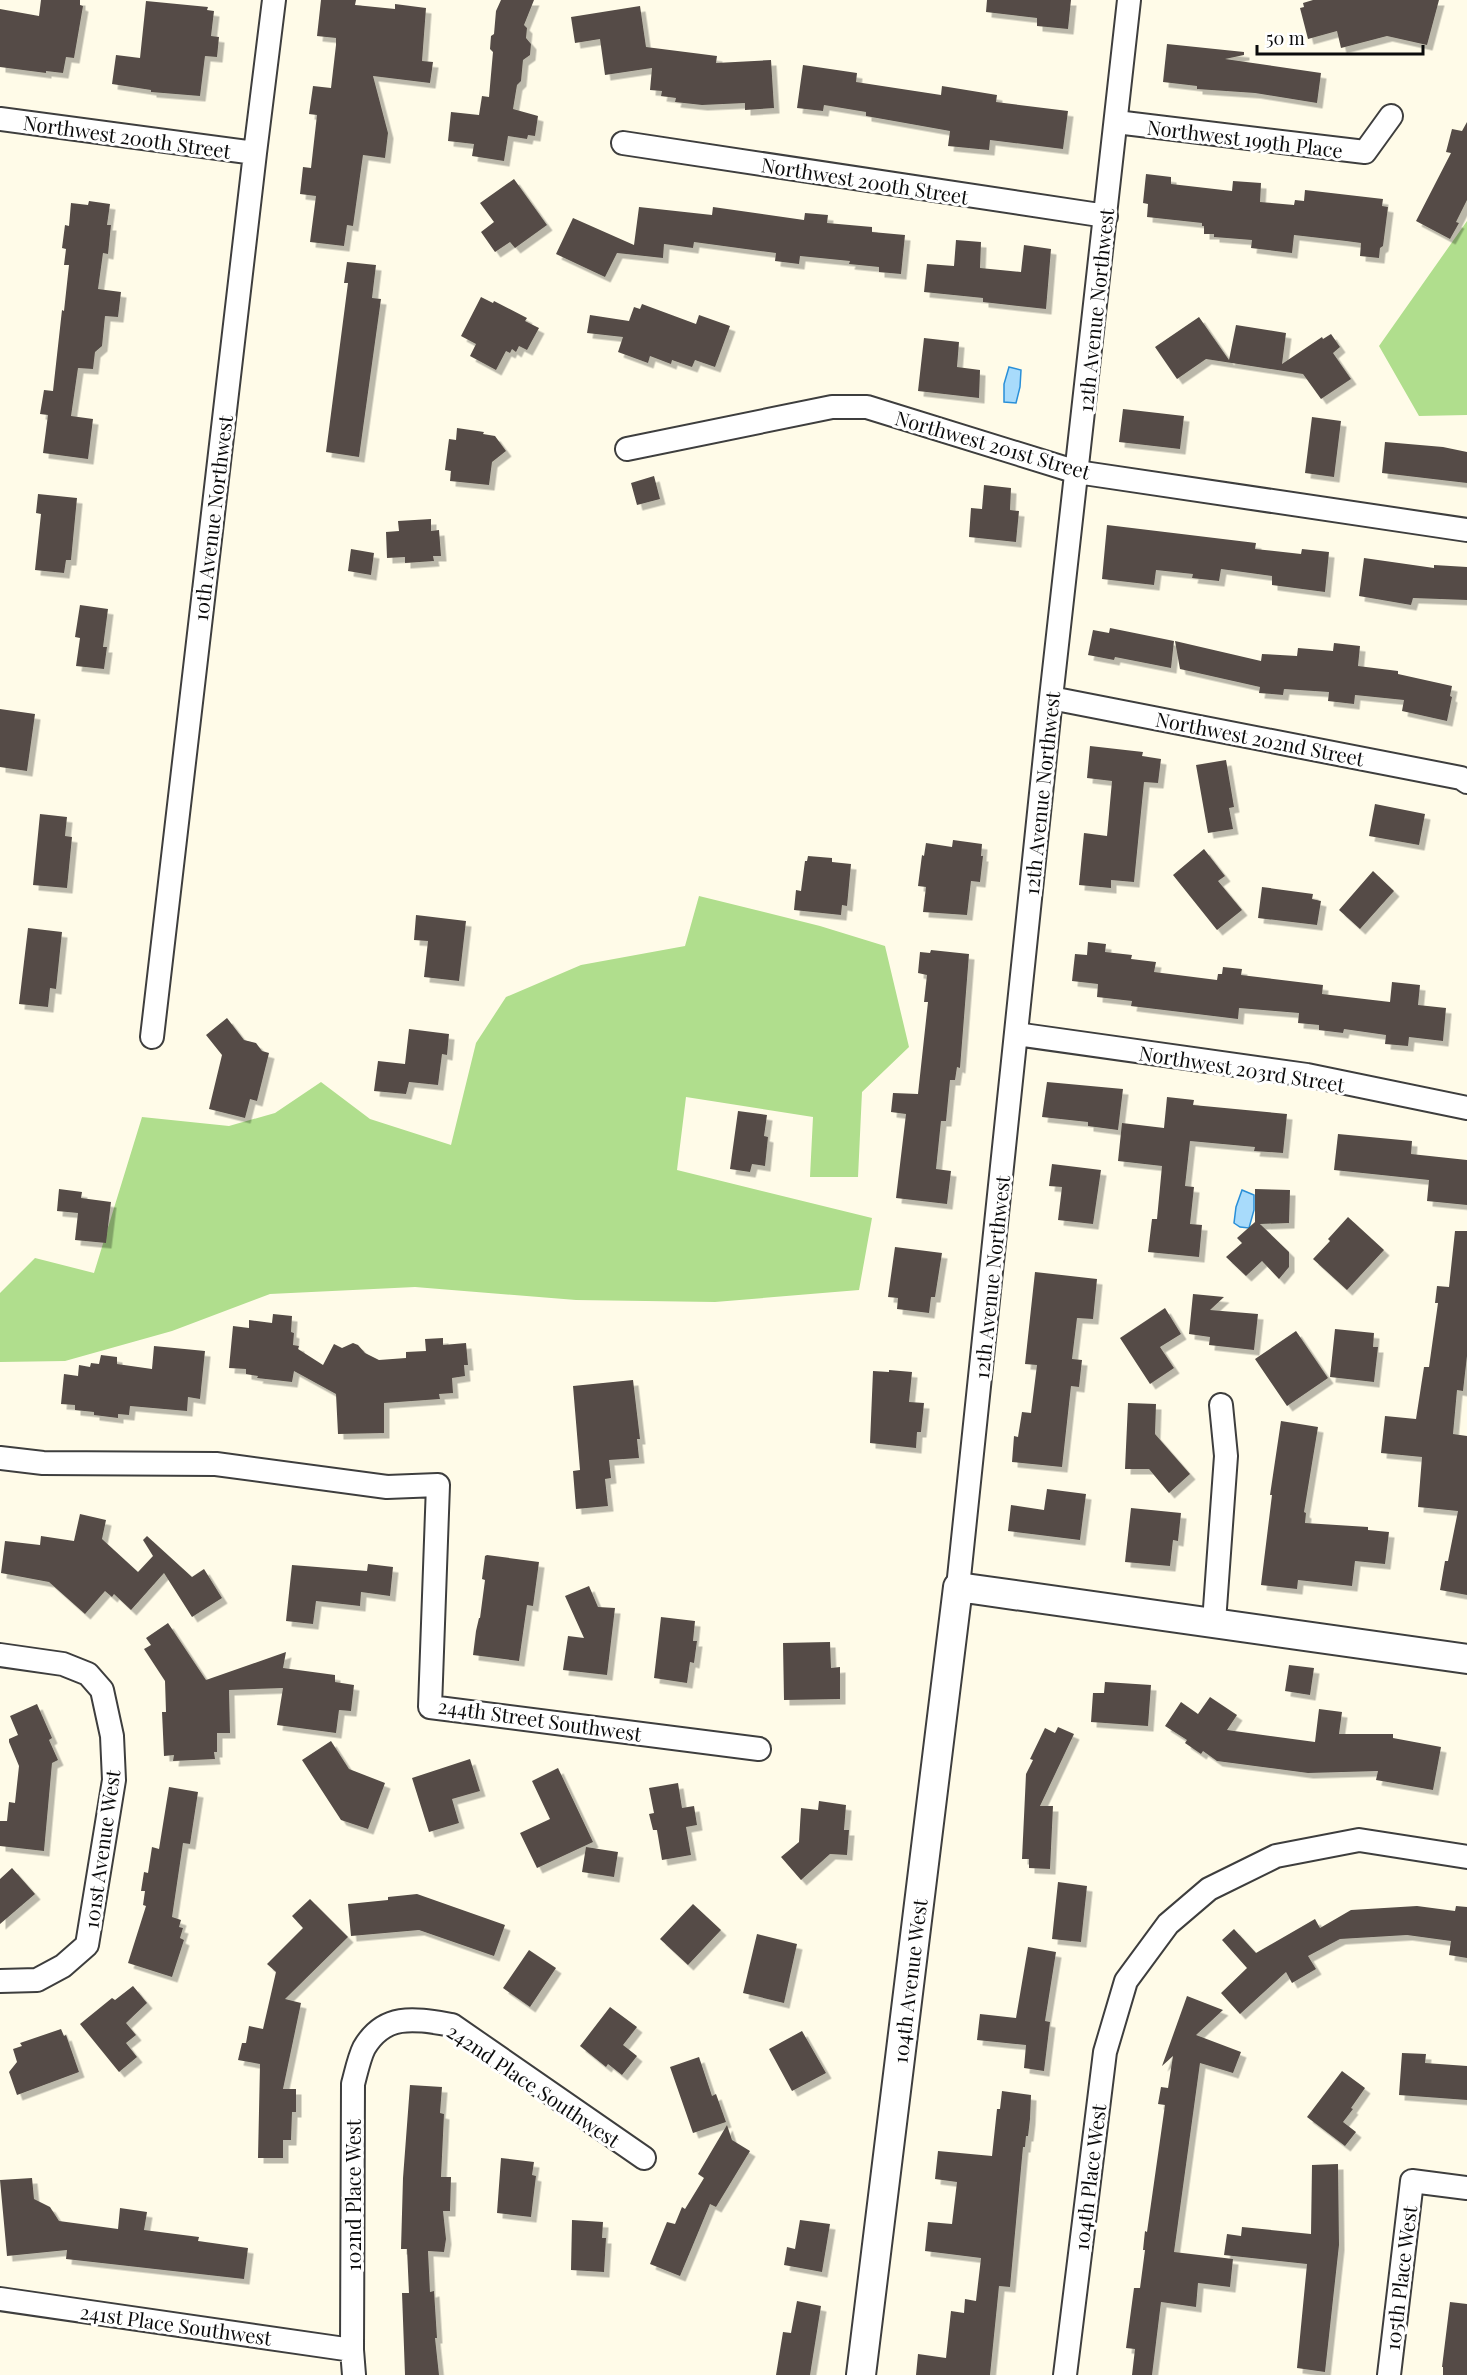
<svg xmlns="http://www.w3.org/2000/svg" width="1467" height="2375" viewBox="0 0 1467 2375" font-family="'Playfair Display',serif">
  <defs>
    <filter id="shadow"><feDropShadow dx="5.5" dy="5.5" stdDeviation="0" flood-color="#0004"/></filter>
  </defs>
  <rect width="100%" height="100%" fill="#fffbe8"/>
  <path fill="#b0de8d" d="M1467,221V415L1419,416L1379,346Z
    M699,896L820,926L885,946L909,1047L862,1092L858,1177H810L813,1117L686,1097L677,1170L872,1218L859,1290L715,1302L576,1300L415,1287L270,1294L172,1331L65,1361L0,1362V1293L35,1258L94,1273L142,1117L229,1126L275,1113L321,1082L370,1119L451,1145L476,1043L506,997L581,965L685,946Z"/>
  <path fill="#a8dbfb" stroke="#298fd8" stroke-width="1.5" d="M1009,367L1021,370L1020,387L1016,403L1004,402V384Z
    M1242,1190L1254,1195V1210L1249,1228L1240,1227L1234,1223L1236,1207Z"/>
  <path fill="#544c46" filter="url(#shadow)" d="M41,0H80V5L83,6L74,58L66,57L63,73L46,71V73L0,67V9L39,16Z
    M321,0H356L355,5L395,9V4L426,8L422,61L433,62L430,83L373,76L388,133L385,158L363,155L353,226L347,225L344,246L310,242L316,196L300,194L303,167L311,168L317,115L309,114L313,86L331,88L336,45V38L317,36Z
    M501,0H534L524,25L527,28L526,38L531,44L530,55L523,60L521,81L517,85L513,109L538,116L535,136L528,135L527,139L508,136L504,161L472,156L474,144L448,141L451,112L479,115L482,96L489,97L493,52L490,49L491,36L494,34L496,11Z
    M987,0H1071L1068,29L1037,26V18L986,12Z
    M1313,0H1439L1427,45L1387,36L1341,48L1337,31L1308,39L1300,8L1304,7L1303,3Z
    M146,1L208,7L207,10L214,11L211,36L219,37L217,57L205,56L200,96L151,92V90L112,84L116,55L140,58Z
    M640,6L646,47L717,56L716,63L771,60L774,108L745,110V103L702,105L675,102L676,98L661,96L662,91L650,90L652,68L605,75L600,39L575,43L571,17Z
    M1167,44L1244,52V55L1225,59L1321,73L1317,103L1255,93L1197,89V86L1163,82Z
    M803,65L857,73L856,82L941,95L942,86L997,95L996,102L1068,111L1063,149L990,140L989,150L948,146L950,131L866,116V112L824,105L823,111L797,108Z
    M1467,122V200L1456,222L1459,223L1450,239L1416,221L1451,153L1446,152L1452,129L1462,131Z
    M1146,174L1171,177V184L1232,191L1233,181L1261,183L1260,202L1294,205L1295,200L1304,201L1305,190L1383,199L1382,206L1388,207L1383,246L1380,248L1379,258L1360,256L1361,243L1346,241L1294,235L1292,253L1251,248L1252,240L1214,237V234H1204V226H1202V223L1147,217L1148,204L1143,203Z
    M514,179L547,225L515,248L510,242L495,252L481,232L494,222L480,203Z
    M89,201L110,204L107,225H111L108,254L103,253L98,289L121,292L118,317L105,316L102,346L95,352L93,369L78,368L71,416L93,419L88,459L43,453L48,415L40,414L44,390L53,391L62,310L64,311L69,265H64L66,249L62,248L65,225L69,226L71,203L88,205Z
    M639,207L712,215L713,207L804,220L805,213L828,215L827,223L872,227V232L905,235L901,274L879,272V267L849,264L850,261L800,256L799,264L775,261L776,253L694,242L693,248L664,244L663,258L617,253L605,277L556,254L573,218L634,245Z
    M956,240L981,242L980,268L1021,272L1024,245L1051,249L1046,309L983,302V298L924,292L927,264L954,266Z
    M347,262L376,265L372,298L381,299L359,457L326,452L348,283H344Z
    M481,297L493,303L494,301L527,318L525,321L539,328L527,350L519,346L516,352L512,349L510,353L506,351L496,370L470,356L476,344L461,336Z
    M642,304L696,324L699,315L730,326L715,367L695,360L692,367L672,360L671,364L650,356L648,363L618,352L623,337L587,333L590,315L629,321L634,307L640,309Z
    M1199,317L1229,360L1236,325L1286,333L1282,364L1322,337L1323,339L1331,334L1340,347L1333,353L1351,379L1321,399L1303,374L1206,359L1177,379L1155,347Z
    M924,338L959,342L957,367L980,370L979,398L918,391Z
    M1123,409L1184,416L1180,449L1119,442Z
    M1312,417L1341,421L1334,477L1305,473Z
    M457,428L484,432L483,434L495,436L506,451L492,462L489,485L450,481L451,471L445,470L449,439L456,440Z
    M1385,442L1443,447L1467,452V483L1382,473Z
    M654,476L660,499L637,505L631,483Z
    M984,485L1011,488L1010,510L1019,511L1016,542L969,537L971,508L982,509Z
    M38,494L77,498L71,560H66L64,573L35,570L41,514L36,513Z
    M431,519V531L439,530L441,556H433L434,561L405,563V557L387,558L386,532L399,531L398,521Z
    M1107,525L1256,543L1255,549L1301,554L1302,549L1329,552L1325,592L1272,585V576L1221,569L1219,581L1192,578L1193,574L1156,570L1154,585L1102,579Z
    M351,549L374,553L371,575L348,571Z
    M1364,558L1434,568V565L1467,567V600L1413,598L1411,605L1359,596Z
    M80,605L108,609L103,647H107L104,669L76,666L80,638L75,637Z
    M1110,628L1174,641L1171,668L1115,657L1114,660L1088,655L1093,630L1109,633Z
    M1175,641L1261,661L1262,654L1297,656L1298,648L1333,651L1334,643L1360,646L1358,666L1398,671V674L1452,686L1450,696L1452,697L1447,721L1402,711L1404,700L1355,695L1354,704L1328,701L1329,692L1284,689L1283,695L1259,693L1260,687L1180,669Z
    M0,709L35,714L27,771L0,767Z
    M1090,746L1143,752L1142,756L1161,759L1158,783L1144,782L1134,882L1111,880V888L1079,885L1084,833L1107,836L1112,781L1087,778Z
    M1226,760L1234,807L1229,808L1233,829L1208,833L1196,765Z
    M1375,804L1425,814L1419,845L1369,836Z
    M40,814L67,817L65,836L72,837L67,888L33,885Z
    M953,840L982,844L981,856H983L980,882L971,881L967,915L923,912L926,887L918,886L922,855L924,856L926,843L952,847Z
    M1204,849L1225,876L1218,881L1242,910L1217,930L1173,875Z
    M808,856L832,858V862L851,864L847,906L842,905L841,915L794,910L796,890L801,891L805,861H807Z
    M1373,871L1394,891L1360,929L1339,910Z
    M1262,887L1313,894L1312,899L1321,901L1317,925L1258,918Z
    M416,915L466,921L459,981L424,977L428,941L414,940Z
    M28,928L62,932L56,989L50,988L48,1007L19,1004Z
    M1088,942L1106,944L1105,952L1132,955L1131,959L1156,962L1154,972L1217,980L1218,974H1222L1223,967L1242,969L1241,975L1323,985L1322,994L1390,1002L1392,982L1420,985L1418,1005L1446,1008L1443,1041L1409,1037L1408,1046L1385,1044L1386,1035L1344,1029L1343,1033L1319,1030V1025L1298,1023L1299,1013L1239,1008L1238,1019L1131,1006L1132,1001L1097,997L1098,984L1072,981L1075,954L1087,955Z
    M931,950L969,954L960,1068L957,1067L955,1080H950L946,1121H941L936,1169L951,1171L947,1204L896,1198L906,1114L891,1112L893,1093L918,1094L928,1002H924L927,975L918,973L920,952L930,953Z
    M227,1018L244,1040L256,1043L262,1051L269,1053L257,1101L250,1099L245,1118L209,1109L222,1055L206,1035Z
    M409,1029L449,1034L447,1055L442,1054L438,1085L409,1082L406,1094L374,1091L378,1061L405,1064Z
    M1047,1082L1123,1089L1118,1130L1088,1126V1122L1042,1117Z
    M1167,1097L1194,1100L1193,1105L1287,1114L1283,1153L1254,1151L1255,1147L1190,1141L1185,1186L1194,1187L1190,1224L1202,1225L1199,1257L1148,1252L1152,1219H1157L1162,1166L1118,1161L1122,1123L1164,1128Z
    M738,1111L767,1115L764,1136L768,1137L765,1166L752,1164L750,1172L730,1169Z
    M1338,1134L1412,1141L1411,1154L1467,1160V1205L1427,1201L1429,1180L1334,1170Z
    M1052,1164L1101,1170L1093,1224L1058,1220L1062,1187L1049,1186Z
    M59,1189L82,1192L81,1198L111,1202L106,1243L75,1240L78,1213L57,1211Z
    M1255,1189L1290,1190L1289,1223L1260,1224L1289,1252V1267L1279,1279L1262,1261L1246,1276L1226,1257L1242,1243L1237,1238L1255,1222Z
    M1348,1217L1384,1250L1347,1290L1313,1259L1330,1241L1328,1239Z
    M1455,1231H1467V1356L1463,1391L1457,1390L1453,1434L1467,1436V1595L1440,1590L1445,1561H1448L1458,1511L1418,1507L1422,1457L1381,1453L1385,1416L1416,1419L1424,1367H1429L1438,1303H1435L1437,1286L1449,1287Z
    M895,1247L942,1253L935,1297H931L929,1313L897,1309L898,1298L888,1297Z
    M1035,1272L1097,1279L1093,1319L1077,1318L1072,1359L1082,1360L1079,1387L1071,1386L1062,1467L1012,1462L1014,1436L1018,1437L1022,1412L1031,1413L1037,1365L1025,1364Z
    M1193,1294L1224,1297L1210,1310L1258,1314L1254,1350L1209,1345L1210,1337L1189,1334Z
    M1165,1308L1181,1334L1160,1347L1174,1368L1150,1384L1120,1338Z
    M273,1314L292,1316L291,1332L294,1333L293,1345L299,1346L298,1349L323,1365L334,1344L342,1348L353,1343L358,1345L365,1353L379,1360L406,1358V1352L426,1351L425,1339L443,1338V1345L466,1343L468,1365H464L465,1376L452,1378L453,1393L439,1394L440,1399L384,1403V1433L338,1434L336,1394L294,1371L292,1382L257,1378L258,1376L246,1374V1369L229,1368L233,1326L249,1328V1320L272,1323Z
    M1335,1329L1374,1333L1373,1347H1378L1374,1382L1330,1377Z
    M1296,1331L1328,1378L1287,1406L1255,1359Z
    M154,1346L205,1351L200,1399L188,1397L187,1411L130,1406L129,1415L118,1414V1418L94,1415V1412L75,1410V1405L61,1404L64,1374L78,1376L79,1365L90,1367L91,1363L99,1364L101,1355L117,1357V1364L152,1369Z
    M889,1370L912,1372L909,1402L924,1403L921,1432H917L916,1448L870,1443L873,1371L889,1372Z
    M633,1380L640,1439H637L639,1458L609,1460L611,1478L605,1479L608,1506L576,1509L573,1471L580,1470L573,1386Z
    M1128,1403L1156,1404L1155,1434L1190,1474L1169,1493L1149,1469H1125Z
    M1281,1421L1318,1427L1304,1512L1306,1513L1305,1523L1368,1527V1530L1389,1532L1385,1564L1355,1561L1352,1586L1298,1580L1297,1589L1261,1585L1272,1495H1270Z
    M1047,1489L1086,1494L1080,1540L1008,1531L1011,1505L1044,1510Z
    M1131,1508L1181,1513L1178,1541L1173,1540L1170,1566L1125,1562Z
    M80,1514L106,1520L102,1539L138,1572L153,1556L143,1540L147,1536L192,1577L204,1569L222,1598L192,1617L164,1573L131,1610L114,1594L112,1597L105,1591L85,1614L49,1582L1,1573L5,1541L40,1545L41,1536L74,1541Z
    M487,1555L539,1562L533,1606L527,1605L519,1661L473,1655L476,1631L479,1618H480L485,1580L482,1579L485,1556Z
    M368,1564L393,1567L390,1596L361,1592L360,1606L316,1601L313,1624L286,1621L292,1565L367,1571Z
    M589,1586L598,1607L615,1608L607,1675L563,1670L568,1636L584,1638L565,1596Z
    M661,1617L695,1621L693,1641H697L694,1663L690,1662L687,1683L654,1678Z
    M168,1623L206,1680L286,1652L283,1668L335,1675V1682L354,1685L351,1711L339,1710L336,1733L277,1725L283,1688L229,1690L230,1733H217V1752H214L215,1759L173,1761L174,1755L164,1756L162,1712H166L165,1681L144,1649L151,1645L146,1638Z
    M830,1642L831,1668L840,1667V1699L784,1700L783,1643Z
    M1289,1665L1314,1668L1310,1695L1285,1691Z
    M1105,1682L1151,1685L1148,1726L1091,1722L1093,1693H1104Z
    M1210,1697L1237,1715L1227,1730L1315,1742L1319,1709L1342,1712L1339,1734H1393V1738L1441,1747L1433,1790L1376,1780L1378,1771L1308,1773L1217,1761L1203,1751L1201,1754L1185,1743L1187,1740L1165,1726L1181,1702L1198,1714Z
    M37,1704L52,1738L49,1740L58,1760L52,1763L44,1851L0,1846V1821H7L9,1802L15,1803L19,1766L9,1742V1739L18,1735L10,1716Z
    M1058,1727L1074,1734L1040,1806H1053L1050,1869L1029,1868V1859H1022L1026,1774L1033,1760L1030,1759L1045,1728L1055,1733Z
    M331,1741L349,1769L385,1783L368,1829L341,1820L302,1760Z
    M470,1759L480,1791L452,1799L459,1823L429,1832L412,1778Z
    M558,1768L593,1842L537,1868L520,1833L550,1819L532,1781Z
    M678,1783L682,1808L694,1806L697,1825L686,1827L691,1855L662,1860L657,1830H653L649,1814L654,1813L649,1788Z
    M169,1787L198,1792L190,1844L183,1843L172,1917L181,1920L179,1927L183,1928L180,1938L184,1940L172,1977L128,1963L146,1906L143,1905L145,1891H141L144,1872L148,1873L152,1847L159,1849Z
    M819,1801L846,1805L844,1830H849L847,1855L830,1854L801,1880L781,1857L799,1842L801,1808L818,1810Z
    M586,1847L618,1852L614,1877L582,1872Z
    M12,1868L35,1894L0,1924V1879Z
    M1058,1882L1087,1886L1081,1942L1052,1939Z
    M417,1894L505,1925L494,1956L419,1930L351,1936L348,1904L388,1900V1897Z
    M310,1899L348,1937L285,1999L301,2003L283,2089H296V2112H292L291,2140H283V2158H258L260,2064L238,2060L242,2043H246L249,2026L263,2029L276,1972L267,1964L303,1928L292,1916Z
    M693,1904L721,1930L688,1965L660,1939Z
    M1417,1906L1455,1911L1456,1906L1467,1907V1958L1449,1955L1451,1941L1407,1935L1340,1939L1308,1956L1316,1969L1292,1983L1286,1972L1240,2014L1221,1993L1247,1968L1222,1940L1234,1929L1256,1953L1315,1919L1320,1928L1351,1910Z
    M757,1934L797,1944L784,2003L743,1993Z
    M1028,1947L1056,1952L1045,2021L1050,2022L1044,2071L1024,2068L1026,2045L977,2040L980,2014L1016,2018Z
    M529,1950L556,1968L530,2007L503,1988Z
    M133,1986L147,2003L126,2023L136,2035L126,2043L137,2057L119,2072L80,2024L112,1998L115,2000Z
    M1187,1996L1223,2010L1196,2035L1241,2052L1233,2073L1200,2063L1174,2252L1233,2259L1230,2287L1198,2283L1196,2307L1161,2302L1152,2375H1132L1135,2349L1126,2348L1134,2288H1140L1145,2250H1143L1145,2231L1147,2232L1165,2105L1158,2104L1161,2087L1168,2088L1173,2056L1162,2066Z
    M610,2007L637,2027L623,2045L637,2056L622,2075L608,2064L606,2067L580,2046Z
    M61,2029L64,2036L66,2035L79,2072L17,2095L9,2072L17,2062L13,2049L22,2046L20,2043Z
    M802,2031L826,2073L792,2091L769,2049Z
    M1402,2053L1426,2054L1425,2063L1467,2066V2100L1399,2095Z
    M699,2057L712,2096L716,2094L726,2122L693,2133L670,2067Z
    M1342,2071L1365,2088L1351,2108L1353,2109L1343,2122L1356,2132L1345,2146L1307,2117Z
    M410,2085L442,2087L440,2113L444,2114L441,2177H451L450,2211H443L446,2239L444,2252L428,2251L430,2292L434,2291L437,2338H435L439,2375H405L402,2293H409L407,2249H401L403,2178Z
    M1002,2091L1031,2095L1030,2119L1028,2136H1026L1025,2147H1023L1010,2287L999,2286L990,2375H916L918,2354L946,2358L951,2311L964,2313L965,2299L976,2301L981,2258L925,2251L928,2222L952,2224L957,2182L935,2179L938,2151L992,2156L997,2109H1000Z
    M727,2125L732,2140L750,2151L716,2207L710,2204L680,2276L650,2264L667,2222L675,2224L682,2207L685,2209L704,2178L698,2174Z
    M501,2158L534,2162L532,2175L536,2176L531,2217L497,2213Z
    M1338,2164L1339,2245L1325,2372L1297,2368L1307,2264L1224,2255L1227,2234L1241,2236L1242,2227L1311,2234L1312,2165Z
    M32,2178L34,2199L50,2207L59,2221L118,2229L120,2208L147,2212L144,2230L199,2237L198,2241L248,2248L244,2279L66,2259L67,2250L7,2256L0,2180Z
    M572,2220L603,2222L602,2238H606L604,2272L571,2270Z
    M800,2220L830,2224L822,2272L784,2265L787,2247L795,2249Z
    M797,2301L821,2306L810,2375H776L783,2332L791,2333Z
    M1450,2302L1467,2304V2375H1443V2367H1442Z"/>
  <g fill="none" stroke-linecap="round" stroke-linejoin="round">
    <defs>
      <path id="minor" d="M0,119L255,153
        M1116,122L1365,152L1391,116
        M623,143L1106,216
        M627,449L832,407H867L1077,472L1467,530
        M1051,698L1461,778L1467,782
        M1016,1034L1307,1075L1467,1108
        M152,1037L255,153L274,0
        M0,1458L43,1463L216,1464L387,1487L438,1485L430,1707L759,1749
        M958,1587L1051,698L1129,0
        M1214,1622L1226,1456L1221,1405
        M0,1655L63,1664L88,1674L102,1690L112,1736L114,1780L87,1945L63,1966L37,1980L0,1981
        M0,2299L352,2350
        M354,2375L352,2350L353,2084C356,2073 359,2058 364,2048C385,2012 416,2019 452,2025L644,2158
        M1065,2375L1105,2052L1126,1981L1168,1924L1209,1889L1276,1856L1359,1840L1467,1857
        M1389,2375L1412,2181L1467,2188"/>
      <path id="tertiary" d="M861,2375L958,1587L1467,1659"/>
    </defs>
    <use href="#minor" stroke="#3e3e3e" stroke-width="26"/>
    <use href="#tertiary" stroke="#3e3e3e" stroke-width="32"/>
    <use href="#minor" stroke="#fff" stroke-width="22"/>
    <use href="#tertiary" stroke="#fff" stroke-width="28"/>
  </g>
  <g text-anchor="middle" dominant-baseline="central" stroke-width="6" stroke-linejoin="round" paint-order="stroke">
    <g font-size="20" fill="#0b0b0b" stroke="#fff">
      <text transform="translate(127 136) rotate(8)">Northwest 200th Street</text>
      <text transform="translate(1245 138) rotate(7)">Northwest 199th Place</text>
      <text transform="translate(865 180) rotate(9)">Northwest 200th Street</text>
      <text transform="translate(1095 310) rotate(-84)">12th Avenue Northwest</text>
      <text transform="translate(993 444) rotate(16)">Northwest 201st Street</text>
      <text transform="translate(212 518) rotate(-83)">10th Avenue Northwest</text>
      <text transform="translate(1260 738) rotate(11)">Northwest 202nd Street</text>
      <text transform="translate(1041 793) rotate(-84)">12th Avenue Northwest</text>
      <text transform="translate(1242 1068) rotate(9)">Northwest 203rd Street</text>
      <text transform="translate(991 1277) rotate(-84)">12th Avenue Northwest</text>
      <text transform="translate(540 1719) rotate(8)">244th Street Southwest</text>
      <text transform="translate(101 1849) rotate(-82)">101st Avenue West</text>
      <text transform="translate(909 1981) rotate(-83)">104th Avenue West</text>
      <text transform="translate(534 2085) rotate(34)">242nd Place Southwest</text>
      <text transform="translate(1089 2177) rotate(-83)">104th Place West</text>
      <text transform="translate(352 2195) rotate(-90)">102nd Place West</text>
      <text transform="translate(1400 2278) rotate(-83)">105th Place West</text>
      <text transform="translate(176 2324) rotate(8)">241st Place Southwest</text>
    </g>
  </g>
  <path d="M1257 45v9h166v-9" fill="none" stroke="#0b0b0b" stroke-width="3"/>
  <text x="1266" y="45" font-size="18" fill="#0b0b0b" stroke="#ffffff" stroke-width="4.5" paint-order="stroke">50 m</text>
</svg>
